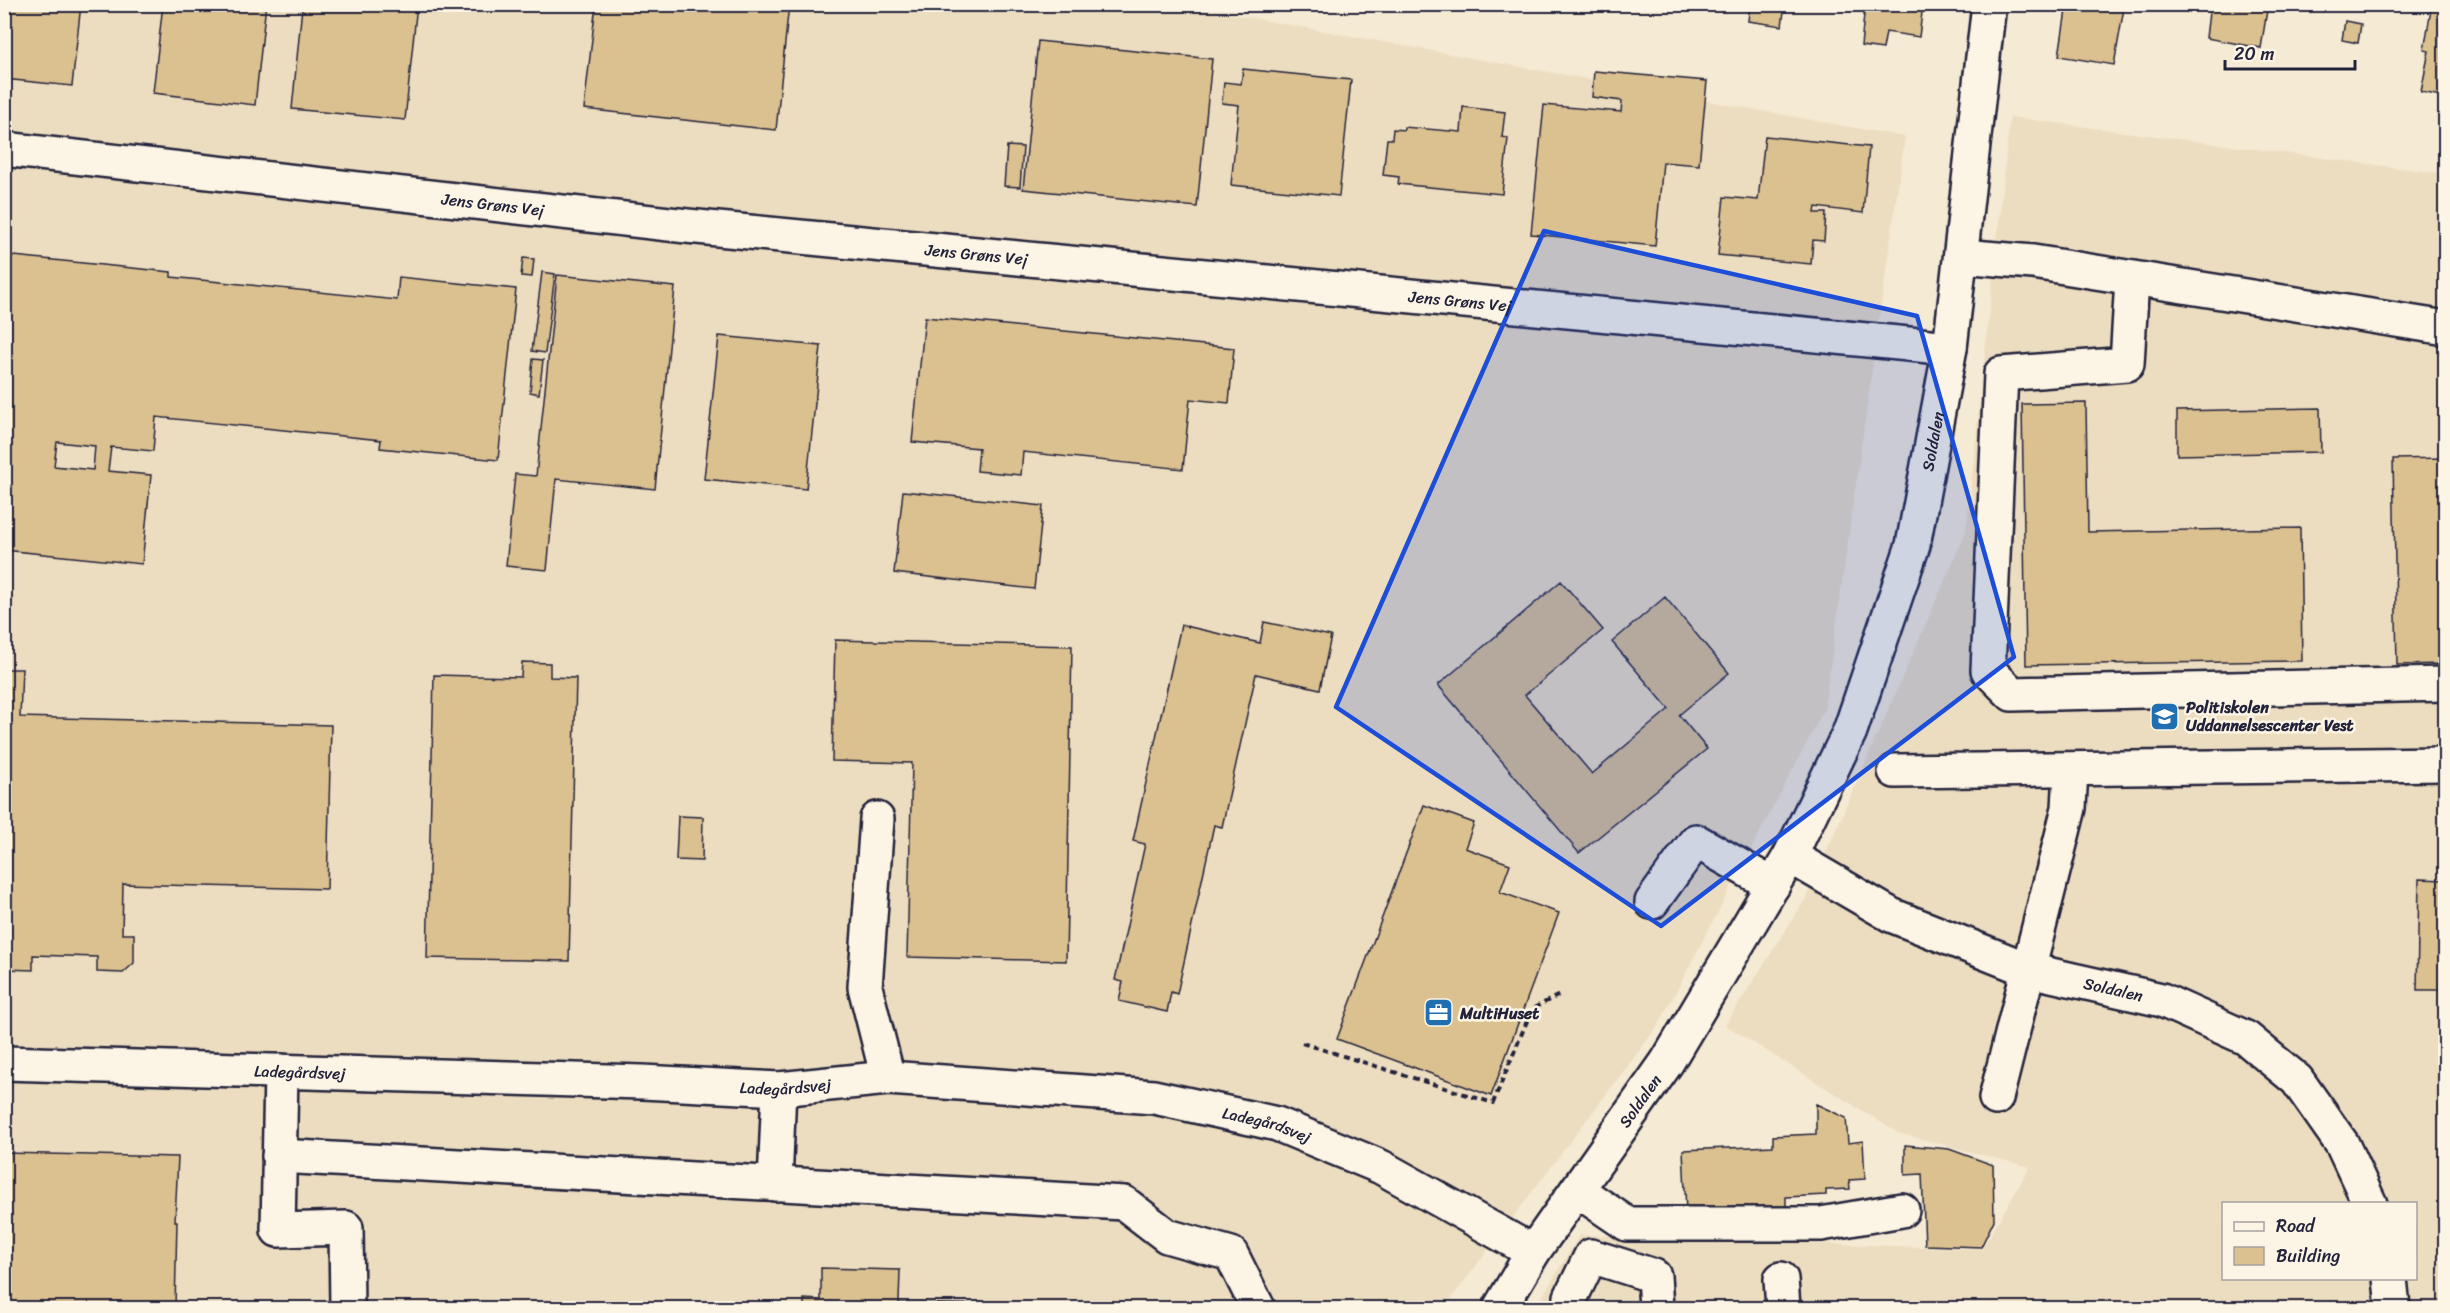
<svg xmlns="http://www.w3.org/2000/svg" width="2450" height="1313" viewBox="0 0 2450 1313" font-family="Sriracha,sans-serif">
  <rect width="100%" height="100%" fill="#f5ead4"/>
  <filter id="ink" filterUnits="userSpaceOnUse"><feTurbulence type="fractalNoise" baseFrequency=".0167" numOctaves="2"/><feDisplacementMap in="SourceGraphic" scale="12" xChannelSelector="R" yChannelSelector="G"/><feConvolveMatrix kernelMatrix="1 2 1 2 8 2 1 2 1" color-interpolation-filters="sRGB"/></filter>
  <g filter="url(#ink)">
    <path fill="#edddc0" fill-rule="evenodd" d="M5,5H1181L1905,137L1824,710L1658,1026L1444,1308H5Z
      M2010,117L2445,174V1308H1535L1580,1235L1982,1249L2030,1167L1898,1133L1725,1025L1805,900L1966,532ZM2224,1204H2416V1278H2224Z"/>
    <path fill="#dbc090" stroke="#22223b" stroke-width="1.5" fill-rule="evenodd" d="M4,4H81L72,86L4,79Z
      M163,4H266L255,105L153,93Z
      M310,4H417L405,120L292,109L302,7L309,8Z
      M596,4H789L776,130L584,109Z
      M1750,4H1785L1782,26L1748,21Z
      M1865,4H1923L1919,37L1886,32L1883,49L1861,46Z
      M2067,4H2103L2124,8L2114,65L2059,56Z
      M2210,4H2268L2261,48L2206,38Z
      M2432,4H2446V97L2421,92L2429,51L2424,50Z
      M2345,21L2361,24L2358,43L2342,40Z
      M1038,41L1212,59L1197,207L1023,189Z
      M1243,69L1351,80L1339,196L1231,185L1239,105L1222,103L1224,82L1241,84Z
      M1594,71L1707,81L1699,165L1663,162L1655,246L1531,234L1544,105L1621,112L1622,101L1592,97Z
      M1463,107L1505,112L1502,137L1508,138L1502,194L1398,184L1399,177L1383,175L1387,139H1392L1393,129L1404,130V127L1461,132Z
      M1765,136L1869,147L1863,213L1816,207L1815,213H1826L1824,241L1813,240L1811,264L1718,255L1724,197L1758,200Z
      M1007,146L1023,147L1020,187L1004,186Z
      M4,255L171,272V277L397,300L399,277L516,289L498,460L380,448L381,440L156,417L153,451L111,447L108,471L151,475L142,564L4,550ZM57,442L95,446L93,470L54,466Z
      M523,258L534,259L532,277L521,276Z
      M542,272L555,274L545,353L532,351Z
      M557,275L675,287L655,489L556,479L547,570L506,566L515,474L536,476Z
      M925,317L1234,348L1229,403L1190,399L1183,469L1023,452L1021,475L977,471L979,448L912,442Z
      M719,336L821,346L806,489L704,479Z
      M533,359L543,360L539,394L530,392Z
      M2086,403L2088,532L2300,528L2302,661L2026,665L2022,404Z
      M2320,408L2321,452L2177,455V411Z
      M2446,458V664L2397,665L2393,459Z
      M903,491L1043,506L1034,589L894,573Z
      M1561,581L1603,630L1525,695L1592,774L1669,709L1612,642L1665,597L1729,673L1679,715L1707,749L1579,853L1438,685Z
      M1264,622L1331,636L1320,689L1256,674L1222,827L1214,825L1177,994L1171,992L1167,1012L1119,1001L1123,982L1115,980L1145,844L1133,841L1181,625L1260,643Z
      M835,640L1072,646L1066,961L907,957L912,763L832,761Z
      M522,662L550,663V677L576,678L569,961L427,958L434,675L521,677Z
      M4,669H22L20,717L331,725L327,889L123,884L122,934H134V963L123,973L97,972V957L33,955V970L4,969Z
      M1424,805L1474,823L1465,848L1510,864L1500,892L1559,913L1491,1096L1337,1039Z
      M678,816L703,817L702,861L676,860Z
      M2419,879L2446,880V990H2417Z
      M1816,1104L1846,1118L1848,1143L1863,1141L1865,1179L1849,1180L1850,1189L1826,1190V1195L1786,1197V1206L1686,1211L1683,1150L1773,1146V1136L1816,1134Z
      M1905,1145L1949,1149L1993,1165L1994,1220L1981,1247L1925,1245L1922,1174L1905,1175Z
      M4,1153L178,1157L175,1221H177L175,1308H4Z
      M821,1268L900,1270L899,1303L1161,1308H804V1299L821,1300Z"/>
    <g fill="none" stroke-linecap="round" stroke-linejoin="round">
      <defs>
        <g id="minor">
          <path id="s1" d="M4,149L687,226L1950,348"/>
          <path d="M1961,256L2033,262L2446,328"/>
          <path d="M2132,278L2127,364L2001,374L1988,670L2012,694L2446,684"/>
          <path d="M1895,771L2446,764"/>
          <path d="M877,819L865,987L888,1078"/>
          <path id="s2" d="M1790,856L1891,915L2029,970L2162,1000L2246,1038L2297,1080L2342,1144L2370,1204"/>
          <path d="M1652,902L1696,841L1773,885"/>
          <path id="s3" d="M4,1063L642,1082L779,1089L888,1078L1154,1097L1277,1124L1381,1167L1533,1252"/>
          <path d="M281,1071L278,1230L346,1228L347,1308"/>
          <path d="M1996,1098L2069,808L2071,770"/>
          <path d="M279,1156L1124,1203L1167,1236L1231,1254L1258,1308"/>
          <path d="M775,1184L779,1089"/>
          <path d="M1577,1190L1627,1224H1821L1902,1210"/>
          <path d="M2390,1278L2393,1308"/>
          <path d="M1781,1279L1783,1308"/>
          <path id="s4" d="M1500,1308L1533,1252L1667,1062L1790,856L1850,731L1913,545L1950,348L1989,4"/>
          <path d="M1570,1308L1571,1297L1591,1256L1654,1276L1656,1308"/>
        </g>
      </defs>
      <use href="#minor" stroke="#22223b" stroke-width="38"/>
      <path stroke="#22223b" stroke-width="4" stroke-dasharray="6 4.5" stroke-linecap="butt" d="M1302,1043L1493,1103L1532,1009L1561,994"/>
      <use href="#minor" stroke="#fcf5e5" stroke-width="33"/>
    </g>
  </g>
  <path fill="#1d4ed8" fill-opacity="0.2" stroke="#1d4ed8" stroke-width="4.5" stroke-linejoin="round" d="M1544,231L1917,316L2014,657L1661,926L1336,707Z"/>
  <defs>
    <symbol id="university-square" viewBox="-11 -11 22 22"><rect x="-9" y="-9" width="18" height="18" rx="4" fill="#1f6fb2" stroke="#fcf5e5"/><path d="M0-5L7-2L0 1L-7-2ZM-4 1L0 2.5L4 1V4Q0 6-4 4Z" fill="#fff"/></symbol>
    <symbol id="office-square" viewBox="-11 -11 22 22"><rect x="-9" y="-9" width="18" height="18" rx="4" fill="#1f6fb2" stroke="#fcf5e5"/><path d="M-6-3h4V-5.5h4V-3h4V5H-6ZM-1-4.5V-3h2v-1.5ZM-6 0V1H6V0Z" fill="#fff"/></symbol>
  </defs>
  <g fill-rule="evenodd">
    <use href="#university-square" x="2148" y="700" width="33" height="33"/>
    <use href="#office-square" x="1422" y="996" width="33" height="33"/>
  </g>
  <g text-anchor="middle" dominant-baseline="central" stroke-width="5" stroke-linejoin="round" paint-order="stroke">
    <g font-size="16" fill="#22223b" stroke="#fcf5e5">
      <text stroke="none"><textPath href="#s1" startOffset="492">Jens Grøns Vej</textPath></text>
      <text stroke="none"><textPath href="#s1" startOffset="978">Jens Grøns Vej</textPath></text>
      <text stroke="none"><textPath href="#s1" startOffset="1464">Jens Grøns Vej</textPath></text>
      <text stroke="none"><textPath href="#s4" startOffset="978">Soldalen</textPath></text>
      <text stroke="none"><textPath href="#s2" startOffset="352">Soldalen</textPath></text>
      <text stroke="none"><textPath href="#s3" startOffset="296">Ladegårdsvej</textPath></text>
      <text stroke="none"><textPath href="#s3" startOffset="782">Ladegårdsvej</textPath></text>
      <text stroke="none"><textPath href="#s4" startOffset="250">Soldalen</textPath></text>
      <text stroke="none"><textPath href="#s3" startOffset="1268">Ladegårdsvej</textPath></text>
    </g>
    <g font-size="16" font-weight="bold" fill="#22223b" stroke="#fcf5e5" text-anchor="start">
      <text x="2186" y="707">Politiskolen<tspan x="2186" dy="18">Uddannelsescenter Vest</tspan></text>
      <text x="1460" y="1013">MultiHuset</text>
    </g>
  </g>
  <rect width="2450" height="1313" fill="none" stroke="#fcf5e5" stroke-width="24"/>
  <rect x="12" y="12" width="2426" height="1289" fill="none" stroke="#22223b" stroke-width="2" filter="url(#ink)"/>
  <rect x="2222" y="1202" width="195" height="78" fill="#fcf5e5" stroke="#a5a1a1" stroke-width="1.5"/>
  <rect x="2234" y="1222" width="30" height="9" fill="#fcf5e5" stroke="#a5a1a1" stroke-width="1.5"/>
  <text x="2276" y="1232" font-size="18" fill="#22223b">Road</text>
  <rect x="2234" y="1247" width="30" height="18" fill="#dbc090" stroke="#a5a1a1" stroke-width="1.5"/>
  <text x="2276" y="1262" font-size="18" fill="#22223b">Building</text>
  <path d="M2225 60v9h130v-9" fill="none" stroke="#22223b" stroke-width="3"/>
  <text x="2234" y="60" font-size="18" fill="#22223b" stroke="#fcf5e5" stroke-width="4.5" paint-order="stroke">20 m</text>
</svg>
